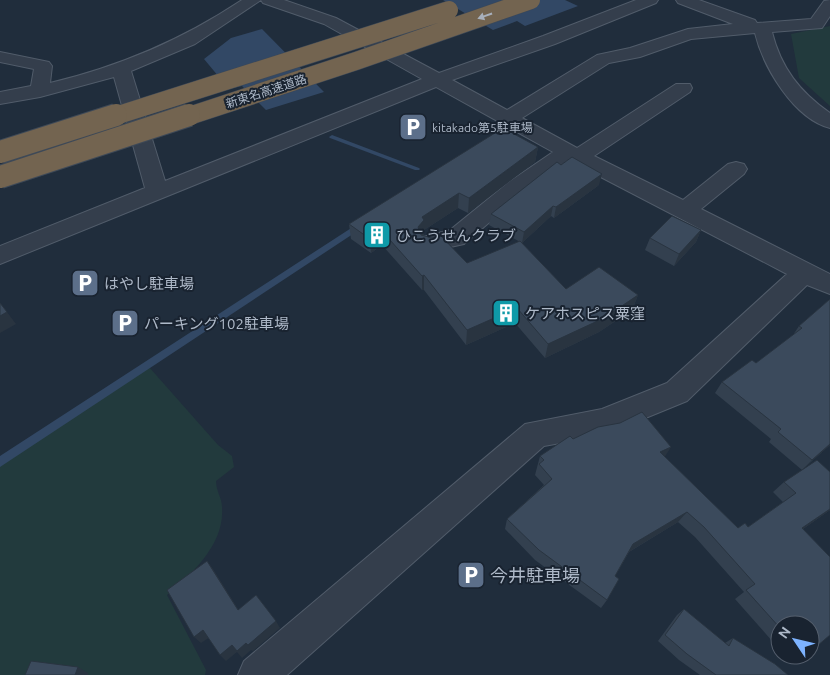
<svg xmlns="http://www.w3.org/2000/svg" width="830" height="675" viewBox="0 0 830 675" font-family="Ubuntu,'Noto Sans JP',sans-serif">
  <rect width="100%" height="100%" fill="#202d3c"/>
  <path fill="#223a3d" d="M830,26V106L799,78L791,34Z
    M149,367L218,445L232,456L234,467L216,481C216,491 222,498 222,507C225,544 192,574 167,595L206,670L205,675H0V465Z"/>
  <path fill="#324865" d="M443,0H565L578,6L525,26L517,21L493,30Z
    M262,29L324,92L266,110L242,86L229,89L204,59L231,38Z"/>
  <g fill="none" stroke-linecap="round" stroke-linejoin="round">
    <path fill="#324865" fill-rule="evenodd" d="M332,135L419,168L420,169L419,170H415L330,138L329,137Z
      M359,223L362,224L363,226L362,228L0,467V456Z"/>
    <defs>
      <path id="minor" d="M242,0H261L195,44L131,71L165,181L422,79L324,24L263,3L261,0H284L336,18L439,73L543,36L636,0H658L656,3L555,44L452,80L507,110L597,55L630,48L688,29L733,24L678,3L676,0H699L755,20L757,23L811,19L824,1L830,0V16L822,28L772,32C781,68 800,92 830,113V128C794,119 763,67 755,33L691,39L640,57L609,63L522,118L577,148L676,84H690L692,88L690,92L594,156L683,200L728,164L736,162L744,164L747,169L744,174L701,209L830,274V294L807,285L687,401L604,435L544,446L287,675H238L244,661L525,424L602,409L667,383L787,274L568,160L525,192L464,244L432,251L423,249L420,243L423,237L450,230L509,182L553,152L436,87L0,264V246L145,188L114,77L40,97L0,104V92L31,86L34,69L0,62V52L49,62L52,66L50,83C121,66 182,40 242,0Z"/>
    </defs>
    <use href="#minor" stroke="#515c6a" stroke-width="2"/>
    <use href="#minor" fill="#343e4c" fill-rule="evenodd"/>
    <defs>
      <path id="highway-bridge-far1" d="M112,117L449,10
        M186,117L356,61L531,0"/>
      <path id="highway-bridge" d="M0,152L116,115
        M0,177L189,115"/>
    </defs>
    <use href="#highway-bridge-far1" stroke="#3e4957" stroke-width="19" stroke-linecap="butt"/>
    <use href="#highway-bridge" stroke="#3e4957" stroke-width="24" stroke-linecap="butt"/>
    <use href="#highway-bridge-far1" stroke="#736450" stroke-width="18"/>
    <use href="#highway-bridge" stroke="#736450" stroke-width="22"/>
  </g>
  <path fill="#33404f" d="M538,147L535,162L468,213L458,208L424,230L423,236L467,263L566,289L638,295L632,310L599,332L545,358L515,323L466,345L424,290H422L382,245L371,253L351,239L349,224Z
    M599,185L554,218L551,216L522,243L489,225L491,214Z
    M701,230L696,242L674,266L645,250L650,238Z
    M830,299V445L802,470L769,442L771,439L715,393L722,382L756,363L793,335L799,326Z
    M573,439L665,457L738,528L748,527L783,502L773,492L784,482L830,472V510L803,529L780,625V650L735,599L744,592L695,537L678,522L629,552L615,576L607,600L601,608L535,560L505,529L507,519L544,485L535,475L540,456Z
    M684,609L725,643L733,638L788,675H700L679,660L658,641L677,615Z
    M784,655H807L791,663Z"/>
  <path fill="#293440" d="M538,147L535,162L468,213L469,198Z
    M602,174L599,185L554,218L556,207Z
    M459,193L458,208L424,230V235L418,242V227L422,217Z
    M553,206L551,216L522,243L524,232Z
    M701,230L696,242L674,266L679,254Z
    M382,231V245L371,253L370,239Z
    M424,275V290H422V276Z
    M638,295L632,310L599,332L545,358L548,344Z
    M517,308L515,323L466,345L467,330Z
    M7,312L16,324L0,333V316Z
    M830,444V445L802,470L812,460Z
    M671,447L664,458L660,452Z
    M830,509V510L790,538L802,528Z
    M687,512L678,522L627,553L633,544Z
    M207,561L213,569L243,617L238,610Z
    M276,621L280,628L253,651L251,650L242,658L237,652L226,661L220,655L232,645L246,643Z
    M203,630L210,637L201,643L194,637Z
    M78,667L88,673V675H75Z"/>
  <path fill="#3b4a5c" stroke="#293440" d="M503,128L538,147L469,198L459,193L422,217L424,220L418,227L421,235L432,238L441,236L467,263L520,241L566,289L599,267L638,295L604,318L548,344L517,308L467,330L424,275L422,276L382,231L370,239L349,224Z
    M572,157L602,174L556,207L553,206L524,232L491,214L557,162L561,165Z
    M672,216L701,230L679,254L650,238Z
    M830,299V444L812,460L778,432L781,429L722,382L752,360L756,363L802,328L799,326Z
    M0,303L7,312L0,316Z
    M642,412L671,447L660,452L738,528L745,523L748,527L796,493L784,482L817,460L830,472V509L802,528L830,557V635L810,652V625H780V628L746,590L755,584L704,527L687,512L633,544L615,576L619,579L607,600L539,550L507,519L552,479L539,464L544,460L540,456L570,436L573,439L598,427L620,423Z
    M207,561L238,610L256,595L276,621L248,645L246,643L237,651L232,645L220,655L203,630L194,637L167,590Z
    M684,609L729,646L733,638L775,664L788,675H716L687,654L665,635Z
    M31,661L78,667L75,675H25Z"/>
  <defs><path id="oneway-solid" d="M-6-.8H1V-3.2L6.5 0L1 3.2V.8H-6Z" transform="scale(1.25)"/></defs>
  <use fill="#a8b0bc" href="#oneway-solid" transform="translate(485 16) rotate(161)"/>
  <defs>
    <symbol id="parking-square" viewBox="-11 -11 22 22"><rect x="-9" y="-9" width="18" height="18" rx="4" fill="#5c6f8a" stroke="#192330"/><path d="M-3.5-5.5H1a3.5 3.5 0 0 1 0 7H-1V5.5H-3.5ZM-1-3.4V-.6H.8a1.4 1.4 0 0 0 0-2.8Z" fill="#fff"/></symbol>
    <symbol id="building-square" viewBox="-11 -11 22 22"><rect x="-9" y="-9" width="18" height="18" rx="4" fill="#0f9aa8" stroke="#192330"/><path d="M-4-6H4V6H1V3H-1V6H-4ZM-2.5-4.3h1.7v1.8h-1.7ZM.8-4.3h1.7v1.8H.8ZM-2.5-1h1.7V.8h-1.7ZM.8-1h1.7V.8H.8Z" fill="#fff"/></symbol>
  </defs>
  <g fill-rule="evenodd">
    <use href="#parking-square" x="397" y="111" width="32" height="32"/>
    <use href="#building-square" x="361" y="219" width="32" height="32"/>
    <use href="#parking-square" x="69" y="267" width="32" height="32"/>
    <use href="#building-square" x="490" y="297" width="32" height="32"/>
    <use href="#parking-square" x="109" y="307" width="32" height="32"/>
    <use href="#parking-square" x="455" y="559" width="32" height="32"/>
  </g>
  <g text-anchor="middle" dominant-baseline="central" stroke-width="4" stroke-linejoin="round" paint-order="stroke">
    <g font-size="12" fill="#aeb9c8" stroke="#192330">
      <text transform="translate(266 91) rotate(-18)">新東名高速道路</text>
    </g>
    <g font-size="12" fill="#aeb9c8" stroke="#192330" text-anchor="start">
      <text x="432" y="127">kitakado第5駐車場</text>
    </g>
    <g font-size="15" fill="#aeb9c8" stroke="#192330" text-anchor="start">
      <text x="396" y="235">ひこうせんクラブ</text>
      <text x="104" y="283">はやし駐車場</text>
      <text x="525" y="313">ケアホスピス粟窪</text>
      <text x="144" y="323">パーキング102駐車場</text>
    </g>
    <g font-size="18" fill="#aeb9c8" stroke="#192330" text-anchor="start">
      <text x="490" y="575">今井駐車場</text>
    </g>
  </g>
  <g transform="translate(795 640) rotate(305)"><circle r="24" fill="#192330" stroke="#555f6d"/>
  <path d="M0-4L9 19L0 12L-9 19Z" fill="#7db3ff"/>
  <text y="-8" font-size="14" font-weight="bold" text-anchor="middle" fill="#aeb9c8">N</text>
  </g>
</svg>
